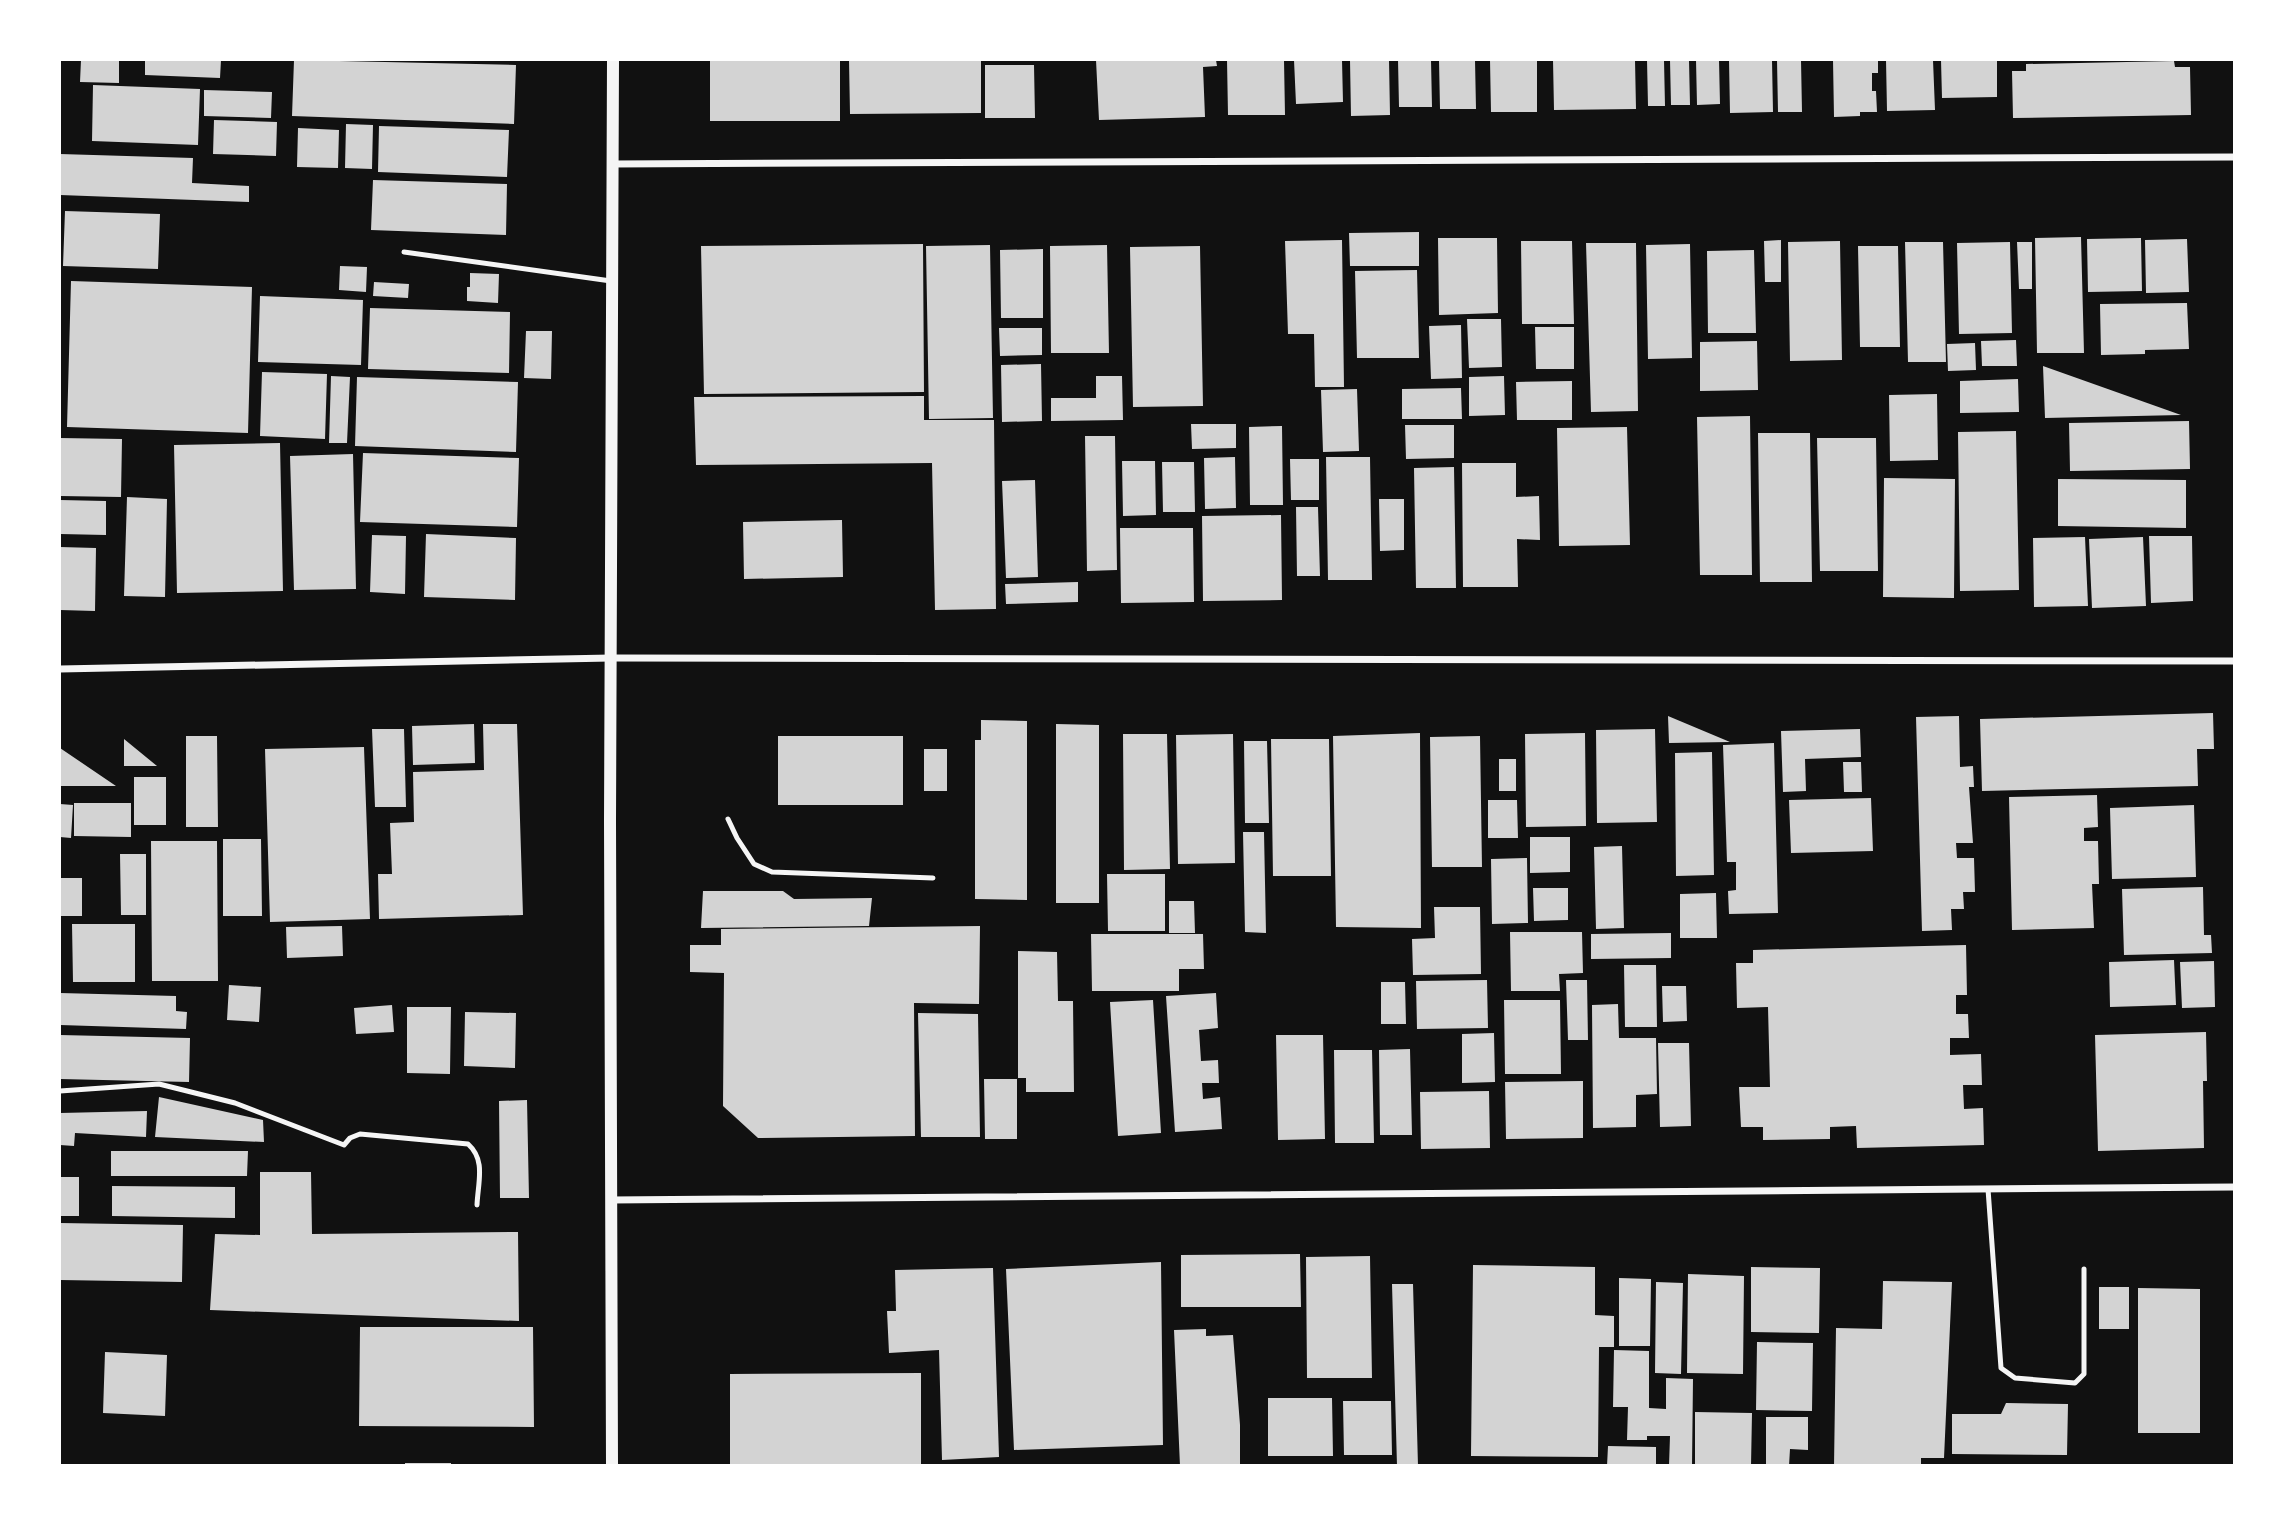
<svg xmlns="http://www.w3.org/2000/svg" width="2294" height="1525" viewBox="0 0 2294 1525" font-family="'PT Sans Narrow',sans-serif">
  <rect width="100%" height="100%" fill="#111"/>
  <path fill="#d3d3d3" d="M81,60L119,61V83L80,82Z
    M145,60H221L220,78L145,75Z
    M294,60L516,65L514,124L292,116Z
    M710,60H840V121H710Z
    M849,60H981V113L850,114Z
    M1096,60H1216L1217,66L1203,67L1205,117L1099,120Z
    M1227,60H1284L1285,115H1228Z
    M1294,60H1342L1343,102L1296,104Z
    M1350,60H1389L1390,115L1351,116Z
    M1398,60H1431L1432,107H1399Z
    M1439,60H1475L1476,109H1440Z
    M1490,60H1537V112H1491Z
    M1553,60H1635L1636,109L1554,110Z
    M1647,60H1664L1665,106H1648Z
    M1670,60H1689L1690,105H1671Z
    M1696,60H1719L1720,104L1697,105Z
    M1729,60H1772L1773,112L1730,113Z
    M1777,60H1801L1802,112H1778Z
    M1833,60H1878V73H1872V91H1876L1877,112H1860V116L1834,117Z
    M1886,60H1933L1935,110L1887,111Z
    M1941,60H1997V97L1942,98Z
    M2174,61L2175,67H2190L2191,115L2013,118L2012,71H2026V64Z
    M985,65H1034L1035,118H985Z
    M93,85L200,89L198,145L92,141Z
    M204,90L272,92L271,118L204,116Z
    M214,120L277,122L276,156L213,154Z
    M346,124L373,125L372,169L345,168Z
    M379,126L509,130L507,177L378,172Z
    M298,128L339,130L338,168L297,167Z
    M60,154L193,158L192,183L249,186V202L60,195Z
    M373,180L507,184L506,235L371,230Z
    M65,211L160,214L158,269L63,266Z
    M1419,232V266H1350L1349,233Z
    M2081,237L2084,353H2037L2035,238Z
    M1438,238H1497L1498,313L1439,315Z
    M2141,238L2142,291L2088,292L2087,239Z
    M2187,239L2189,292L2146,293L2145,240Z
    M1342,240L1344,387H1315L1314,334H1288L1285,241Z
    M1781,240V282H1765L1764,241Z
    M1521,241H1572L1574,324H1522Z
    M1840,241L1842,360L1790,361L1788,242Z
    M1905,242H1943L1946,362H1908Z
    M2010,242L2012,333L1959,334L1957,243Z
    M2017,242H2032V289H2019Z
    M1586,243H1636L1638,411L1591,412Z
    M923,244L924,392L704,394L701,246Z
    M1690,244L1692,358L1648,359L1646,245Z
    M990,245L993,418L929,419L926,246Z
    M1107,245L1109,353H1051L1050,246Z
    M1200,246L1203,406L1133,407L1130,247Z
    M1858,246H1898L1900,347H1860Z
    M1043,249V318H1001L1000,250Z
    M1754,250L1756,333H1708L1707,251Z
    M340,266L367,267L366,292L339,290Z
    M1417,270L1419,358H1357L1355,271Z
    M470,273L499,274L498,303L467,301V287H470Z
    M71,281L252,287L248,433L67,427Z
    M374,282L409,284L408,298L373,296Z
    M260,296L363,300L361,365L258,362Z
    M2187,303L2189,349L2145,350V354L2101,355L2100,304Z
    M370,308L510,312L509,373L368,369Z
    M1467,319H1501L1502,367L1469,368Z
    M1461,325L1462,378L1431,379L1429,326Z
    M1535,327H1574V369H1536Z
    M999,328H1042V355L1000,356Z
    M526,331H552L551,379L524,378Z
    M2016,340L2017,366H1982L1981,341Z
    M1757,341L1758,390L1700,391V342Z
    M1975,343L1976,370L1948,371L1947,344Z
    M1041,364L1042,421L1002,422L1001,365Z
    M2043,366L2181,415L2045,418Z
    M262,372L327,374L325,439L260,436Z
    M331,376L350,377L347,443H329Z
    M1096,376H1122L1123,420L1051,421V398H1096Z
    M1504,376L1505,415L1469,416V377Z
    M357,377L518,382L516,452L355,446Z
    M2018,379L2019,412L1960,413V381Z
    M1572,381V420H1517L1516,382Z
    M1461,388L1462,419H1402V389Z
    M1357,389L1359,451L1323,452L1321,390Z
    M1937,394L1938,460L1890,461L1889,395Z
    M924,396V420H994L996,609L935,610L932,463L696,465L694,397Z
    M1750,416L1752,575H1700L1697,417Z
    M2189,421L2190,469L2070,471L2069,423Z
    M1191,424H1236V448L1192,449Z
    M1405,425H1454V458L1406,459Z
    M1282,426L1283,505H1250L1249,427Z
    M1627,427L1630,545L1559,546L1557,428Z
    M2016,431L2019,590L1960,591L1958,432Z
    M1758,433H1810L1812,582H1760Z
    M1085,436H1115L1117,570L1087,571Z
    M60,438L122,439L121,497L60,496Z
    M1817,438H1876L1878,571H1820Z
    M280,443L283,591L177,593L174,445Z
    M363,453L519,458L517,527L360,522Z
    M353,454L356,589L294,590L290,456Z
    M1235,457L1236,508L1205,509L1204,458Z
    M1326,457H1370L1372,580H1328Z
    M1290,459H1319V500H1291Z
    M1122,461H1155L1156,515L1123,516Z
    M1162,462H1194L1195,512H1163Z
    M1462,463H1516V497L1539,496L1540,540L1517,539L1518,587H1463Z
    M1454,467L1456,588H1416L1414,468Z
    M1884,478L1955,479L1954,598L1883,597Z
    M2058,479L2186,480V528L2058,526Z
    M1035,480L1038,577L1006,578L1002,481Z
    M127,497L167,499L165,597L124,596Z
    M1379,499H1404V550L1380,551Z
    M60,500L106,501V535L60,534Z
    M1296,507H1318L1320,576H1297Z
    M1281,515L1282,600L1203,601L1202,516Z
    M842,520L843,577L744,579L743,522Z
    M1120,528H1193L1194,602L1121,603Z
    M426,534L516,538L515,600L424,597Z
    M372,535L406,536L405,594L370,592Z
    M2149,536H2192L2193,601L2151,603Z
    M2085,537L2088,606L2034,607L2033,538Z
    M2143,537L2146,606L2092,608L2089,539Z
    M60,547L96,548L95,611L60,610Z
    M1078,582V602L1006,604L1005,584Z
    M2213,713L2214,749H2197L2198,786L1982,791L1980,719Z
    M1668,716L1730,742L1669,743Z
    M1959,716L1960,767L1973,766L1974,787H1969L1973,843H1956L1957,858H1974L1975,892H1963L1964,909H1951L1952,930L1922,931L1916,717Z
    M981,720L1027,721V900L975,899V740H981Z
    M474,724L475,763L413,765L412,726Z
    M483,724H517L523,915L379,919L378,874H392L390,823L414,822L413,772L484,770Z
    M1056,724L1099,725V903H1056Z
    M372,729H404L406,807H375Z
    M1655,729L1657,822L1597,823L1596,730Z
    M1860,729L1861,757L1805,759L1806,791L1783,792L1781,731Z
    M1420,733L1421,928L1336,927L1333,736Z
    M1585,733L1586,826L1526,827L1525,734Z
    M1123,734H1167L1170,869L1124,870Z
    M1233,734L1235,863L1178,864L1176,735Z
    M186,736H217L218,827H186Z
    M778,736H903V805H778Z
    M1480,736L1482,867H1432L1430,737Z
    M124,739L157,766H124Z
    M1271,739H1329L1331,876H1273Z
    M1244,741H1267L1269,823H1245Z
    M1774,743L1778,913L1729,914L1728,891L1736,890V862H1727L1723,745Z
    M364,747L370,919L270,922L265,749Z
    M60,748L116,786H60Z
    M924,749H947V791H924Z
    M1712,752L1714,875L1676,876L1675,753Z
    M1499,759H1516V791H1499Z
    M1843,762H1861L1862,792H1844Z
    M134,777H166V825H134Z
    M2097,795L2098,827L2084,828V841H2098L2099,884H2092L2094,928L2012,930L2009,797Z
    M1871,798L1873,851L1791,853L1789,800Z
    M1488,800H1517L1518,838H1488Z
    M74,803H131V837L74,836Z
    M60,804L73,805L71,838L60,837Z
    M2194,805L2196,877L2112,879L2110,808Z
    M1243,832H1264L1266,933L1245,932Z
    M1530,837H1570V872L1530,873Z
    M223,839H261L262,916H223Z
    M151,841H217L218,981H152Z
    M1622,846L1624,928L1596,929L1594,847Z
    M120,854H146V915H121Z
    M1527,858L1528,923L1492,924L1491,859Z
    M1107,874H1165V931H1108Z
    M60,878H82V916H60Z
    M2203,887L2204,935H2211L2212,953L2124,955L2122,889Z
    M1533,888H1568V920L1534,921Z
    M703,891H783L794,899L872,898L869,926L701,928Z
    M1716,893L1717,938H1680V894Z
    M1169,901H1194L1195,933H1169Z
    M1434,907H1480L1481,974L1413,975L1412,939L1435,938Z
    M72,924H135V982H73Z
    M342,926L343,956L287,958L286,927Z
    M980,926L979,1004L914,1003L915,1136L758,1138L723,1106L724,973L690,972V945H721V929Z
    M1510,932H1582L1583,973L1559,974L1560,991H1511Z
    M1671,933V958L1591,959V934Z
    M1091,934H1203L1204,969H1179V991H1092Z
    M1966,945L1967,995H1956V1014H1968L1969,1038H1950V1055L1981,1054L1982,1085H1963L1964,1109L1983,1108L1984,1145L1857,1148L1856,1126L1830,1127V1139L1763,1140V1127H1741L1739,1087H1770L1768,1007L1737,1008L1736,963H1753V950Z
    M1018,951L1057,952L1058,1001H1073L1074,1092H1026V1078H1018Z
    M2174,960L2176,1005L2110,1007L2109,962Z
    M2214,961L2215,1007L2182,1008L2180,962Z
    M1624,965H1656L1657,1027H1625Z
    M1487,980L1488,1028L1417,1029L1416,981Z
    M1566,980H1587L1588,1040H1568Z
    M1381,982H1405L1406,1024H1381Z
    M229,985L261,987L259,1022L227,1020Z
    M1662,986H1686L1687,1021L1663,1022Z
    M60,993L176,996V1011L187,1012L186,1029L60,1025Z
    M1216,993L1218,1028L1199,1030L1201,1061L1218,1060L1219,1083H1202L1203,1099L1220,1097L1222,1129L1175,1132L1166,996Z
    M1153,1000L1161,1133L1118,1136L1110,1002Z
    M1504,1000H1560L1561,1074H1505Z
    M1618,1004L1619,1038H1656L1657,1094L1636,1095V1127L1593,1128L1592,1005Z
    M392,1005L394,1032L356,1034L354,1008Z
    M407,1007H451L450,1074L407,1073Z
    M465,1012L516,1013L515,1068L464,1066Z
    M918,1013L978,1014L980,1137H921Z
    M2206,1032L2207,1081H2203L2204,1148L2098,1151L2095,1035Z
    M1494,1033L1495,1082L1462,1083V1034Z
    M60,1035L190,1038L189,1082L60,1079Z
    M1276,1035H1323L1325,1139L1278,1140Z
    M1658,1043H1689L1691,1126L1660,1127Z
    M1410,1049L1412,1135H1380L1379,1050Z
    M1334,1050H1372L1374,1143H1335Z
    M984,1079H1017V1139H985Z
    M1583,1081V1138L1506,1139L1505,1082Z
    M1489,1091L1490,1148L1421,1149L1420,1092Z
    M159,1097L263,1120L264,1142L155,1137Z
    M527,1100L529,1198H500L499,1101Z
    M147,1111L146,1137L75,1133L74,1146L60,1145V1113Z
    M111,1151H248L247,1176H111Z
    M260,1172H311L312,1234L518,1232L519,1321L210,1310L215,1234L260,1235Z
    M60,1177H79V1216H60Z
    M112,1186L235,1187V1218L112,1216Z
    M60,1223L183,1225L182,1282L60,1280Z
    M1300,1254L1301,1307H1181V1255Z
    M1370,1256L1372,1378H1307L1306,1257Z
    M1161,1262L1163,1445L1014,1450L1006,1269Z
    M1473,1265L1595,1267V1315L1614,1316V1347H1599L1598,1457L1471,1456Z
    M1751,1267L1820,1268L1819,1333L1751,1332Z
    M993,1268L999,1457L942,1460L939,1350L889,1353L887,1311H896L895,1270Z
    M1688,1274L1744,1276L1743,1374L1687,1373Z
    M1619,1278L1651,1279L1650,1346H1619Z
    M1883,1281L1952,1282L1944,1458H1921V1466H1834L1836,1328L1882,1329Z
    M1656,1282L1683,1283L1681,1374L1655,1373Z
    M1392,1284H1413L1418,1466H1397Z
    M2099,1287H2129V1329H2099Z
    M2138,1288L2200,1289V1433H2138Z
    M360,1327H533L534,1427L359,1426Z
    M1206,1329V1336L1233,1335L1240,1425V1466H1180L1174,1330Z
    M1757,1342L1813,1343L1812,1411L1756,1410Z
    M1614,1350L1649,1351V1408L1666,1409V1378L1693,1379L1692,1466H1669L1670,1436H1647V1440H1627L1628,1407H1613Z
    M105,1352L167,1355L165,1416L103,1413Z
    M921,1373V1466H730V1374Z
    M1268,1398H1332L1333,1456H1268Z
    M1343,1401H1391L1392,1455H1344Z
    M2006,1403L2068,1404L2067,1455L1952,1454V1414H2001Z
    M1695,1412L1752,1413L1751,1466H1695Z
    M1766,1417H1808V1450L1790,1449L1789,1466H1766Z
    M1608,1446L1656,1447V1466H1607Z
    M405,1463H451V1466H405Z"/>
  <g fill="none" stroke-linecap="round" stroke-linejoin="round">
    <path stroke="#f5f5f5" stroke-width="5" d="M404,252L611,281
      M728,819L737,838L754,864L772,872L933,878
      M60,1091L159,1084L235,1103L344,1145L350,1138L360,1134L468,1144C486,1160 478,1182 477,1205
      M1988,1189L2001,1368L2015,1378L2075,1383L2084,1374V1269"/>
    <path stroke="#f5f5f5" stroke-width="7" d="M612,164L2234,157
      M60,669L611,658L2234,661
      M611,1200L2234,1187"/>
    <path stroke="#f5f5f5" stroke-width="12" d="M612,1466L610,821L613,60"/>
  </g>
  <rect width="2294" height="1525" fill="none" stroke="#ffffff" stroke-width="122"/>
</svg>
